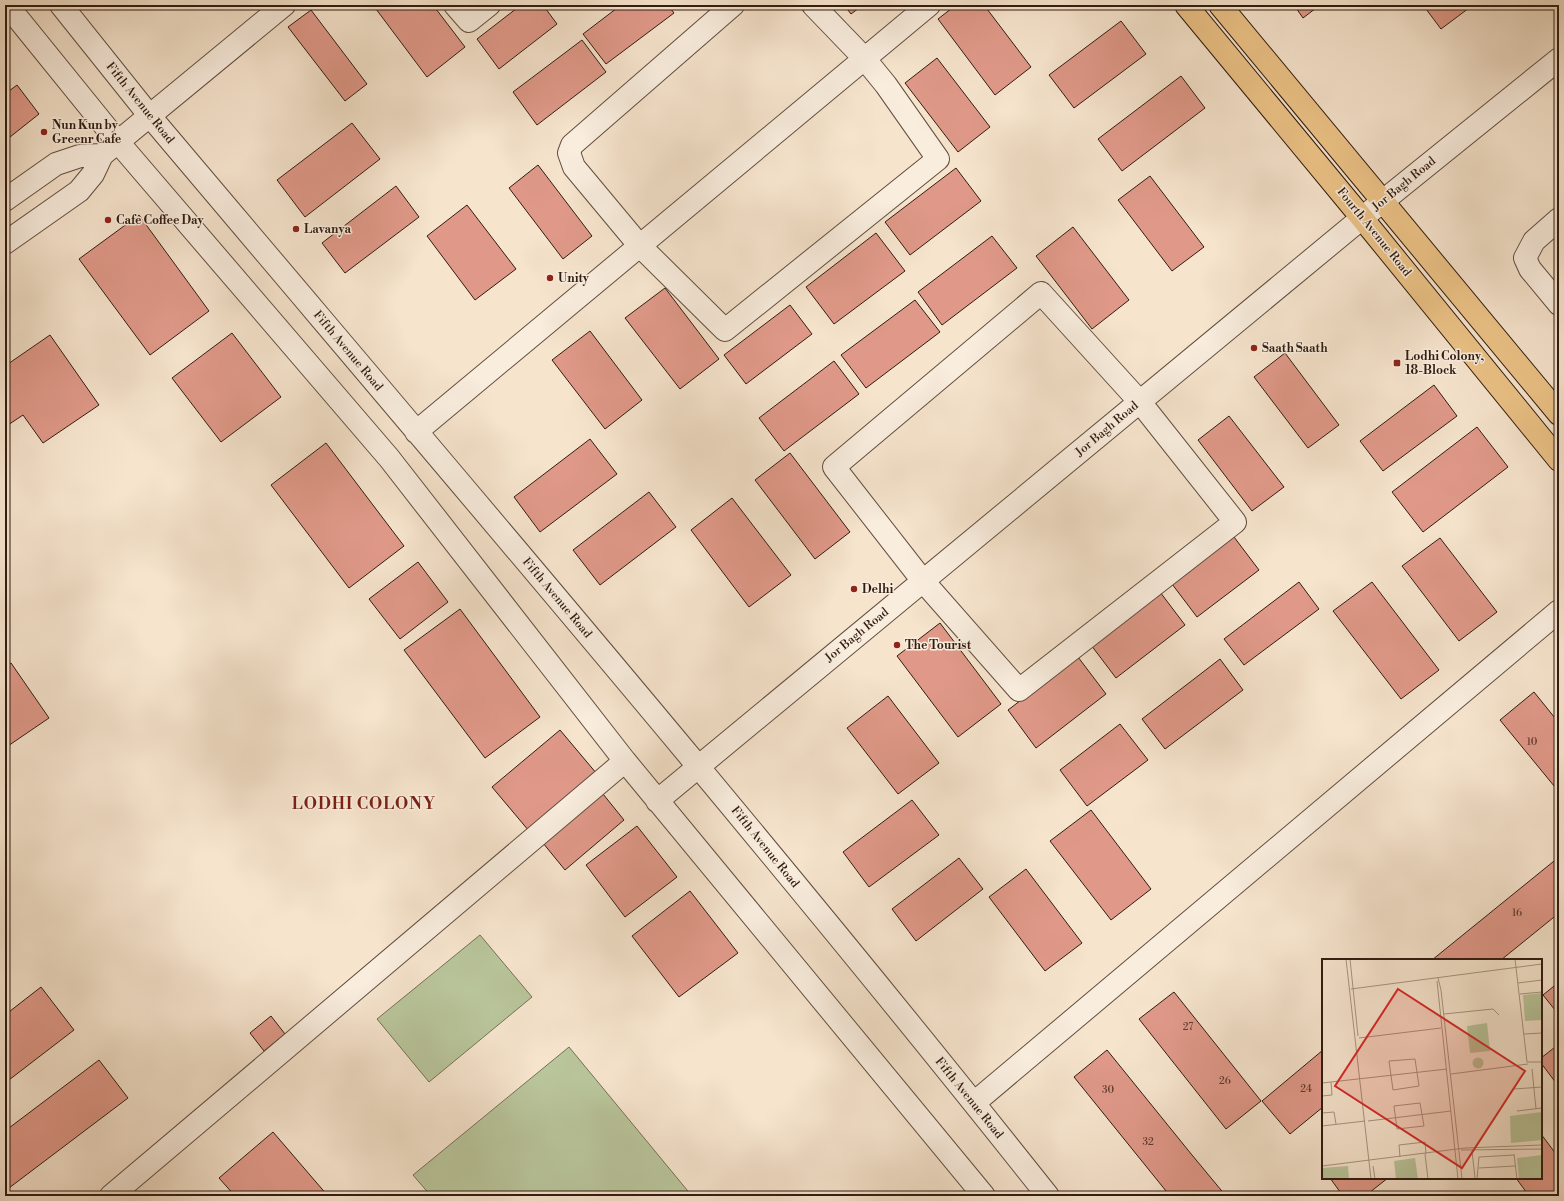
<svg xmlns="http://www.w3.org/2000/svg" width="1564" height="1201" viewBox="0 0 1564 1201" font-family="'Libre Bodoni',serif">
  <rect width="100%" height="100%" fill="#f6e4cd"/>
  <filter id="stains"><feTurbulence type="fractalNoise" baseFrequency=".005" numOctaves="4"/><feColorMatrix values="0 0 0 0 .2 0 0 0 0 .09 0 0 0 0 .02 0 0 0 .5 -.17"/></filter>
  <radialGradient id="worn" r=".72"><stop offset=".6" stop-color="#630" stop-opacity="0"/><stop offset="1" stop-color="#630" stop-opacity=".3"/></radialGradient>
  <path fill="#b9c59b" stroke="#757056" d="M480,935L532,997L429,1082L377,1019Z
    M569,1047L692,1196H431L413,1175Z"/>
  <path fill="#e09989" stroke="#311c11" d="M373,5H433L465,47L427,77Z
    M521,5H543L557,24L499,69L477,39Z
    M621,5H668L674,13L606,64L583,34Z
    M844,5H863L851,14Z
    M956,5H984L1031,67L995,95L938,19Z
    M1294,5H1320L1303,18Z
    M1423,5H1473L1441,29Z
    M311,10L367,84L345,101L288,27Z
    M1121,21L1146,54L1074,108L1049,75Z
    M582,40L606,72L537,125L513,92Z
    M937,58L990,127L958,152L905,83Z
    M1181,76L1205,108L1122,171L1098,139Z
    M17,85L39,114L5,141V94Z
    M352,123L380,159L305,217L277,180Z
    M538,165L592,236L563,259L509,188Z
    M956,168L981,201L910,255L885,222Z
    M1150,176L1204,247L1172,271L1118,200Z
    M396,186L419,217L345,273L322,243Z
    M467,205L516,269L475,300L427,236Z
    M139,215L209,311L150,355L79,259Z
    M1073,227L1129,300L1092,329L1036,256Z
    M876,233L905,271L834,324L806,287Z
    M992,236L1017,268L942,325L918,292Z
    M665,288L719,359L680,389L625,318Z
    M915,300L940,332L866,388L841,355Z
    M790,305L812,334L746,384L724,355Z
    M590,331L642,400L605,429L552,360Z
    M232,333L281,397L221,442L172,378Z
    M50,335L99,405L43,443L23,415L5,427V366Z
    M1285,353L1339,425L1308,448L1254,377Z
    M834,361L859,394L784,451L759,418Z
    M1434,385L1457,416L1383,471L1360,441Z
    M1229,416L1284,487L1252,511L1198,440Z
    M1477,427L1508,467L1423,532L1392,492Z
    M590,439L617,474L540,532L514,497Z
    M326,443L404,546L349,588L271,485Z
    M790,453L850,532L815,559L755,480Z
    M649,492L676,527L600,585L573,550Z
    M732,498L791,575L749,607L691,530Z
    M1234,537L1259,570L1197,617L1172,584Z
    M1440,538L1497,612L1459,641L1402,566Z
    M418,562L448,602L400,639L369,599Z
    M1299,582L1319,609L1244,665L1224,639Z
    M1372,582L1439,670L1401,699L1333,611Z
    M1160,592L1185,625L1116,678L1091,645Z
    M460,609L540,717L485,758L404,650Z
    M940,623L1001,704L958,737L897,656Z
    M1078,657L1106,694L1036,748L1008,710Z
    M1220,659L1243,690L1165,749L1142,719Z
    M11,663L49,718L5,748V667Z
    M1534,692L1559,723V792L1500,720Z
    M888,696L939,763L898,794L847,728Z
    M1120,724L1148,760L1087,806L1060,770Z
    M560,730L597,774L529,831L492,787Z
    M603,794L624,820L565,870L543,843Z
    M912,800L939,835L869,887L843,852Z
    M1091,810L1151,889L1111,920L1050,841Z
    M637,826L677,877L625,917L586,865Z
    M1559,857V913L1501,960H1432Z
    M959,858L983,889L916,941L892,909Z
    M1026,869L1082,943L1045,971L989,897Z
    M690,891L738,953L679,997L632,936Z
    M1559,982V1015L1543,995Z
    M41,987L74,1030L5,1083V1015Z
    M1174,992L1261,1101L1226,1129L1139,1019Z
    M271,1016L285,1034L264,1051L250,1033Z
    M1559,1044V1087L1541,1063V1058Z
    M1107,1050L1192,1155L1226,1196H1170L1162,1186L1074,1077Z
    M1323,1050V1107L1290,1134L1262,1101Z
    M99,1060L128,1098L5,1191V1131Z
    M273,1132L328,1196H235L219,1178Z
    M1541,1134L1559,1158V1196H1529L1516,1178H1541Z
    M1330,1178H1388L1365,1196H1343Z"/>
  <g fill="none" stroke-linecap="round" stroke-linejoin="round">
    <defs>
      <path id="minor" d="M7,5L118,142L389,458L625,761L984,1196
        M61,5L149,115C451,473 757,829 1048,1196
        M455,5L469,21L489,5
        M733,5L572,145L569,153L574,167L639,245L725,330L938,159L886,85L864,58L813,5
        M5,200L56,164L80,156L102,155
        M1559,219L1534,241L1525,258L1530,269L1559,304
        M5,243L79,191L93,174L102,155L284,5
        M1041,293L1140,402L1235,522L1019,690L923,581L834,467Z
        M416,432L929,5
        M657,801L1362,218L1559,59
        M974,1103L1559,611
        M111,1196L625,761"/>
      <path id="major" d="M1186,5L1362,218L1559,460
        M1220,5L1559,414"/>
    </defs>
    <use href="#minor" stroke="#624e40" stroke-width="24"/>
    <use href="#major" stroke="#311c11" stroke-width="24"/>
    <use href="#minor" stroke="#f9edde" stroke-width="22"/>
    <use href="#major" stroke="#ebc286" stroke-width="22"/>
  </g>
  <g fill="#8f2418" stroke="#f9edde" stroke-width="1.5">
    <circle cx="44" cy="132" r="4"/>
    <circle cx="108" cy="220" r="4"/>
    <circle cx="296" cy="229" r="4"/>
    <circle cx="550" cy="278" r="4"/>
    <circle cx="1254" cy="348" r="4"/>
    <rect x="1393" y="359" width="8" height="8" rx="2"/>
    <circle cx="854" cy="589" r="4"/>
    <circle cx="897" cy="645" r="4"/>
  </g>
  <g text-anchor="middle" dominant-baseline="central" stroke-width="3" stroke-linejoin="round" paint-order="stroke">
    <g font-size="10" fill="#5d3b2f">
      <text x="1532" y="742">10</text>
      <text x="1517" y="913">16</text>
      <text x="1188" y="1027">27</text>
      <text x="1225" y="1081">26</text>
      <text x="1306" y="1089">24</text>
      <text x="1108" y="1090">30</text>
      <text x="1148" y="1142">32</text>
    </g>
    <g font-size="12" fill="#311c11" stroke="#f9edde">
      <text transform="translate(140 103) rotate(51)">Fifth Avenue Road</text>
      <text transform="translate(1404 184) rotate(-39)">Jor Bagh Road</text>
      <text transform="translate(1374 232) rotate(51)">Fourth Avenue Road</text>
      <text transform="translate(348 351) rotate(50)">Fifth Avenue Road</text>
      <text transform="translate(1107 429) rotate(-40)">Jor Bagh Road</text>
      <text transform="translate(557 598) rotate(50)">Fifth Avenue Road</text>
      <text transform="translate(857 635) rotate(-39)">Jor Bagh Road</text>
      <text transform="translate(765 847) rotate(51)">Fifth Avenue Road</text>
      <text transform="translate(969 1098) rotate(51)">Fifth Avenue Road</text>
    </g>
    <g font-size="12" font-weight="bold" fill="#311c11" stroke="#f9edde" text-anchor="start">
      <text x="52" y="125">Nun Kun by<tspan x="52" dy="14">Greenr Cafe</tspan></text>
      <text x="116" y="220">Cafe Coffee Day</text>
      <text x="304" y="229">Lavanya</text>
      <text x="558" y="278">Unity</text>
      <text x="1262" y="348">Saath Saath</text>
      <text x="1405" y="356">Lodhi Colony,<tspan x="1405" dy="14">18-Block</tspan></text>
      <text x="862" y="589">Delhi</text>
      <text x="905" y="645">The Tourist</text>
    </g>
    <g font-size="16" font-weight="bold" letter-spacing="1" fill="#7a1f14" stroke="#f9edde">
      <text x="364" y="804">LODHI COLONY</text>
    </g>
  </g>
  <g transform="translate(1322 959)">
    <rect width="220" height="220" fill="#f6e4cd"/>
    <path d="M220,34V61L203,62L201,36ZM165,64L168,92L148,94L145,67ZM150.5 104a5.5 5.5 0 1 1 11 0a5.5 5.5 0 1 1-11 0ZM220,153V181L189,184L188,157ZM220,196V220H197L195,199ZM93,199L96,220H74L72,202ZM26,207L27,220H0V209Z" fill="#b9c59b"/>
    <path fill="none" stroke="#a79482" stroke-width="1" d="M24,0L49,220M28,0L36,77M193,0L205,103H220M116,19L119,31L140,220M115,22L136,220M196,24L220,21M29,30L220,5M198,35L220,33M122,55L171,50L177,56M202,75L220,74M37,79L119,69M93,100L97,127L71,131L67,102ZM210,110L214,150M129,115L206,105M0,124L125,110M192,130L220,128M0,137L10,136L9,123M98,144L102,167L75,170L72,147ZM195,152L220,149M0,154L12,153L14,165M46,162L129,152M0,167L43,162M139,191L220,190M150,192L153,219M103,195L106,220M192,195L195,220M78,198L77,186L103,183L104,195M0,207L143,189L220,186M51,207L53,220M157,209L193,207M155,220L157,198L192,196"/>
    <path fill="#d62828" fill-opacity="0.15" stroke="#d62828" stroke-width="2" d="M76,30L203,112L140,209L13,127Z"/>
    <rect width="220" height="220" fill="none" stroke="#311c11" stroke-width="2"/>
  </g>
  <rect width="1564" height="1201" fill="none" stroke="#f6e4cd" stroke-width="20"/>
  <rect x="6" y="6" width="1552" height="1189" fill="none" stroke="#311c11" stroke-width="2"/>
  <rect x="10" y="10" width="1544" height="1181" fill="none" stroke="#311c11"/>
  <rect width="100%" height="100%" filter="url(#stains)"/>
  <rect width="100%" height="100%" fill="url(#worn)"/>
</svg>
